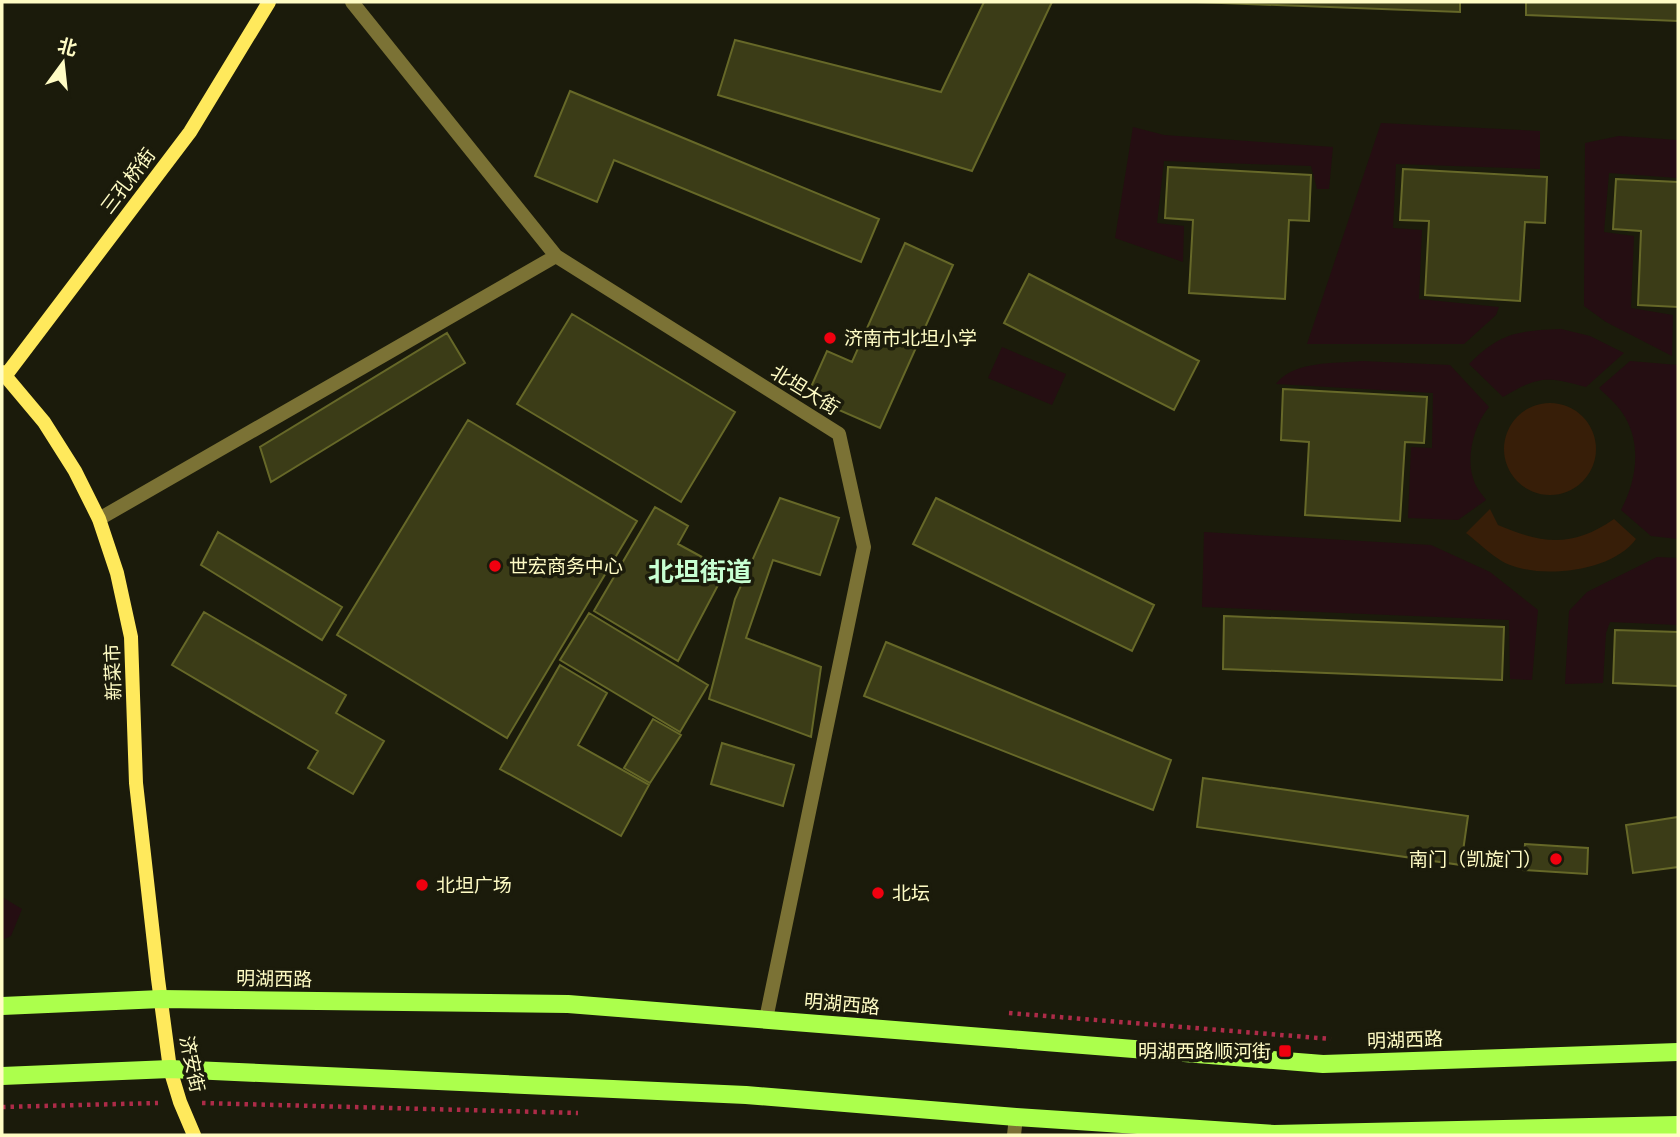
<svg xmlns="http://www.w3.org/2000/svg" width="1680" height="1137" viewBox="0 0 1680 1137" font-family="'Fira Sans','Noto Sans SC',sans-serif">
  <rect width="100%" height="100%" fill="#1b1b0b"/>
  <path fill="#250e12" d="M1381,123L1540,131V169L1396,164L1393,228L1422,230L1419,299L1499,307L1496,315L1464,344H1307Z
    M1133,127L1164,135L1333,147L1329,189H1317L1311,166L1164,161L1157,223L1184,226L1183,262L1115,238Z
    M1619,136L1678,140V178L1609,173L1604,232L1634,236L1631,308L1673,315L1672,356L1606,322L1584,306L1585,143Z
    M1561,329L1590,336L1624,353L1586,387C1547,376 1538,376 1503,397L1469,364C1501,332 1518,331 1561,329Z
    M1002,347L1066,374L1052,405L988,378Z
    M1362,361L1450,365L1489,407C1474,425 1465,458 1474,481C1476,488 1482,494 1486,500L1458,520L1408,518L1411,447L1432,448L1433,393L1276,384C1294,360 1335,364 1362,361Z
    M1630,361L1678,365V539L1651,536L1621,510C1636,482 1642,446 1625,417C1619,406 1608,397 1599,388Z
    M1204,532L1431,545L1490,572L1538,610L1532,680L1510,679L1509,620L1202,607Z
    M1657,557L1678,558V625L1610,622L1606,633L1603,683L1565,684L1569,611L1587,592Z
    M2,897L22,909L11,936L2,940Z"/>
  <path fill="#371e08" d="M1504 449a46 46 0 1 1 92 0a46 46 0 1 1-92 0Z
    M1490,509L1498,525C1543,544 1572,548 1614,519L1636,539C1613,571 1545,579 1510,565C1497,561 1478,542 1466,533Z"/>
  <path fill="#3b3c17" stroke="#666828" stroke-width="2" d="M984,2H1052L972,171L718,95L735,40L941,92Z
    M1196,2H1460V12Z
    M1526,2H1678V21L1526,15Z
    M570,91L879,219L861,262L614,160L597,202L535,176Z
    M1168,167L1311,175L1309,221L1289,220L1285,299L1189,293L1193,220L1165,218Z
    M1403,169L1547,177L1545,223L1525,222L1520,301L1425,295L1429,221L1400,220Z
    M1616,179L1678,182V307L1638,305L1641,231L1613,229Z
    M905,243L953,265L880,428L807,396L827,351L852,362Z
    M1029,274L1199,361L1174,410L1004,323Z
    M572,314L735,412L681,502L517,404Z
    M447,333L465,363L271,482L260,447Z
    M1283,389L1427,397L1424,443L1405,442L1400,521L1305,515L1309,442L1281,440Z
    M468,420L637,521L507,738L337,635Z
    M780,498L839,518L820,575L773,560L746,638L821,667L811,737L709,699L735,599Z
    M936,498L1154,605L1132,651L913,544Z
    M655,507L688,526L678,544L726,570L678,661L594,611Z
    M218,532L342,607L322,640L201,565Z
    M204,612L346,695L336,713L384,741L353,794L308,768L318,751L172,665Z
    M589,613L708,685L680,732L560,660Z
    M1224,616L1504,627L1502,680L1223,669Z
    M1615,630L1678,632V686L1613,683Z
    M886,642L1171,760L1153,810L864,696Z
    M560,665L607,693L578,745L649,785L621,836L500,769Z
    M653,719L681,735L650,783L624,768Z
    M722,743L794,765L783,806L711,784Z
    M1203,778L1468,816L1461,865L1197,827Z
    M1678,817V867L1633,873L1626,825Z
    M1525,844L1588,848L1587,874L1523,870Z"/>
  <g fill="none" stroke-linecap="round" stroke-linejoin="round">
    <path stroke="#ad2b48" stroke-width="4.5" stroke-dasharray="3.5 5" stroke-linecap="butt" d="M1009,1013L1331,1039
      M202,1103L578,1113
      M2,1107L158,1103"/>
    <path stroke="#7b7235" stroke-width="14" d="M352,2L556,256L839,434L864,547L766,1019
      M99,519L556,256
      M1014,1135L1016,1117"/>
    <path stroke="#ffe95c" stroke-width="14" d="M2,372L44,422L75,471L99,519L117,573L131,637L136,783L158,979L170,1069L180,1102L194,1135
      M6,375L190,132L269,2"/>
    <path stroke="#acff4c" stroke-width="18" d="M2,1006L161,999L568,1004L1323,1064L1678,1052
      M2,1076L170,1069L746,1095L1016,1117L1274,1134L1678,1125"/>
  </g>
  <g fill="#f0000f" stroke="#1b1b0b" stroke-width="2.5">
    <circle cx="830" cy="338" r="7"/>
    <circle cx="495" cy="566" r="7"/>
    <circle cx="1556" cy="859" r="7"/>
    <circle cx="422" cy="885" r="7"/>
    <circle cx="878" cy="893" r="7"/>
    <rect x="1278" y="1044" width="14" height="14" rx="3.5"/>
  </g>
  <g text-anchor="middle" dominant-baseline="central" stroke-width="7" stroke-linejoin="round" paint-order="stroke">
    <g font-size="19" fill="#fffcc5" stroke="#1b1b0b">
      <text transform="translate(128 181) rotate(-53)">三孔桥街</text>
      <text transform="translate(805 390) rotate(32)">北坦大街</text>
      <text transform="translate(113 672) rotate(-92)">新菜市</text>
      <text transform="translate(274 979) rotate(1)">明湖西路</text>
      <text transform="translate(842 1004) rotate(5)">明湖西路</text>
      <text transform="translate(1405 1040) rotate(-2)">明湖西路</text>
      <text transform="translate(192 1064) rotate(78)">济安街</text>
    </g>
    <g font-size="19" fill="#fffcc5" stroke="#1b1b0b" text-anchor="start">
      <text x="844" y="338">济南市北坦小学</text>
      <text x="509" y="566">世宏商务中心</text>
      <text x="1542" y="859" text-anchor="end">南门（凯旋门）</text>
      <text x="436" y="885">北坦广场</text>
      <text x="892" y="893">北坛</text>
      <text x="1271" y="1051" text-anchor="end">明湖西路顺河街</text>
    </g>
    <g font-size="26" font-weight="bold" fill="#c7ffd2" stroke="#1b1b0b">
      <text x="700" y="572">北坦街道</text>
    </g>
  </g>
  <rect width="1680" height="1137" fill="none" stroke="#fffcc5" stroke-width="7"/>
  <g transform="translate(63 63) rotate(15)" stroke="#1b1b0b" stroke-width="5" paint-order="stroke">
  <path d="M0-5L12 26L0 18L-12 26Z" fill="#fffcc5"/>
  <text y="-10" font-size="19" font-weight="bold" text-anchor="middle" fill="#fffcc5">北</text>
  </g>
</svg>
